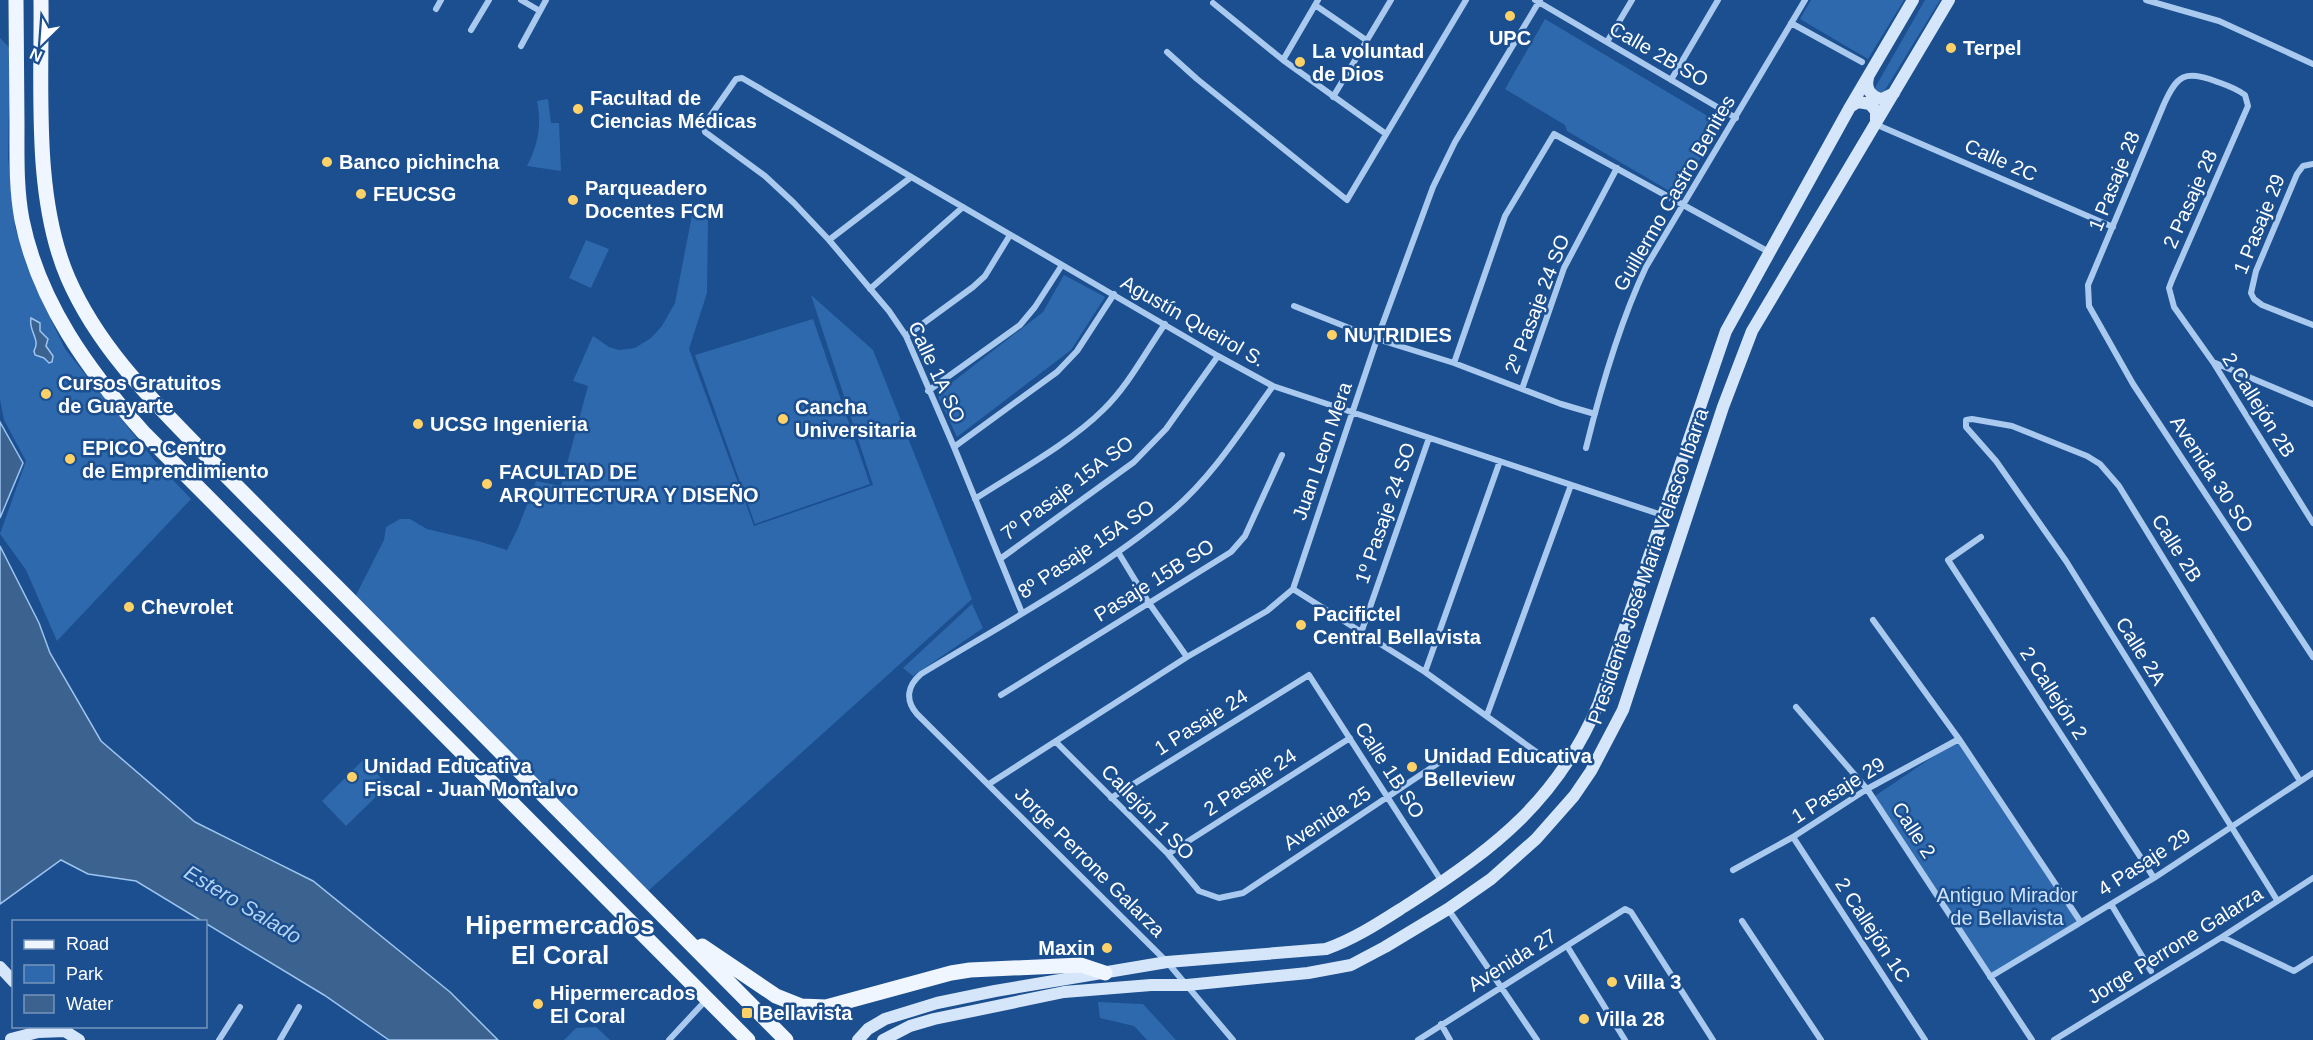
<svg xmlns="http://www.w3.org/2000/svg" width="2313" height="1040" viewBox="0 0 2313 1040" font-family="Arial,sans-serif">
  <rect width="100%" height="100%" fill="#1b4f8f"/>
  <path fill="#2e69ad" d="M1811,0H1904L1868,59L1800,19Z
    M1925,0H1940L1882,95L1875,90L1876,86Z
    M1545,19L1721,124L1678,196L1567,131L1565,125L1505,89Z
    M0,38L10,48L8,157L15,227L35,286L65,349L155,461L191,499L57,641L26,570L0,534L26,461L4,420L0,399Z
    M548,99L551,123H559L561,171L527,166C538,145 542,125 537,101Z
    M693,210L708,220L707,293L689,349L754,526L873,485L811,295L873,350L972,599L647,892L355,597L384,540L386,527L400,519H410L427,529L478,541L507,550L518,528L536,481L561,486L588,386L573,381L593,336L609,347L619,350L635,348L651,338L662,326L675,303Z
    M586,240L609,249L591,288L569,278Z
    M1064,275L1105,297L1071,350L957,437L937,394L1043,312Z
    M813,319L870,484L755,524L695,355Z
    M972,604L983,628L913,676L903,668Z
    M1959,739L2080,927L1992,979L1875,796Z
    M363,760L388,785L346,826L322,801Z
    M1098,1002L1143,1004L1176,1040H1147L1134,1026L1100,1018Z
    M596,1027L610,1040H564L576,1028Z"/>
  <path fill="#3c6290" stroke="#9cc4f0" stroke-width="1.5" d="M31,318L40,323V331L48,339L46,346L53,356L52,362L49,363L44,358L35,355L34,351C41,339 28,331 31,318Z
    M0,422L23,463L0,518Z
    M0,546L39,623L50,653L101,741L195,822L313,881L450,992L498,1040H389L324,995L136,881L88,874L61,860L0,904Z"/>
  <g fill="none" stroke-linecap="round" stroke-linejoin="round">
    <path stroke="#a9c9ee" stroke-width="6" d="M521,0L540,11
      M1535,0L1736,118
      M2146,0L2219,21L2313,64
      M1213,3L1283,60L1386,134
      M1315,5L1366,40
      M436,9L441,0
      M1791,23L1862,62
      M471,30L489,0
      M1607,42L1632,0
      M521,46L546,0
      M1167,52L1197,79L1347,200L1466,0
      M1283,60L1318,0
      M1671,80L1718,0
      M1333,97L1391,0
      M1875,124L2113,227
      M2313,164L2303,166L2297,174L2256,271L2251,293L2254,299L2262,305L2313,325
      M829,240L910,178
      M870,289L963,207
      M1294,306L1377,339L1454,363L1561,404L1595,414
      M906,336L973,287L985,276L1010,235
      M2213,362L2313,404
      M1454,363L1505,216L1554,134L1769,252
      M1522,389L1564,268L1617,168
      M928,391L1020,325L1035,307L1062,265
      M954,447L1057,372L1077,351L1114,294
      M1586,448C1601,387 1619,324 1646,267L1805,0
      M975,499C1015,473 1070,443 1103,410C1128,386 1145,353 1165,324
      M2313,523L2213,362L2174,307L2169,288L2172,280L2248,106L2245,95C2236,88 2226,85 2215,81C2185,70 2177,75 2164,104L2088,285L2089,306L2133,384L2313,657
      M1981,537L1948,560L2154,878
      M1118,552L1149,603L1187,657
      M1000,559L1134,462L1166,429L1218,356
      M1293,589L1425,672L1542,756
      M1022,613L954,447L906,336L889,311L829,240L794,203L765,176L705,132L704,125L736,79L742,78L1218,356L1273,386L1662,515
      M1873,620L1959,739L2080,921
      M1361,633L1429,438
      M1425,672L1500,461
      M1001,695L1231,552L1245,536L1282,455
      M1796,707L1867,789L2032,1040
      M1487,715L1571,485
      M1056,742L1168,854L1199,891L1219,898L1243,893L1449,756
      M989,784L1187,657L1267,611L1293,589L1377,339L1433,187L1455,142L1540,0
      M1111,798L1309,675L1442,882
      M1793,837L1925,1040
      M1168,854L1350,738
      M1733,870L1793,837L1867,789L1959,739
      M2277,900L2066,561L1996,461L1966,427V420L1972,419L2012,426L2087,456L2100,464L2119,486L2300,781
      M2111,904L2151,971
      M1448,909L1537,1040
      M1742,921L1821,1040
      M2222,937L2294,971L2313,959
      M1567,946L1625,1040
      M1990,977L2154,878L2313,773
      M1441,1024L1450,1040
      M219,1040L240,1007
      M280,1040L299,1007
      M669,1040L707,999
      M1233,1040L1167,962L917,714C905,700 907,686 921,674C1005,623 1098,573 1173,510C1213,476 1242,429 1273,386
      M1418,1040L1625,909L1631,912L1713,1040
      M2054,1040L2222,937L2313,878"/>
    <path stroke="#d6e6fa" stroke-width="12" d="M1868,78C1865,89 1871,97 1882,99L1894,93
      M1850,107L1858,102L1870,104L1876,111V122
      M0,967L14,982
      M60,1028L79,1040
      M11,1039L38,1032L65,1031
      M858,1040L868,1029L885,1019L937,1003L995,991L1167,962L1326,949C1357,938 1383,920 1410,903C1496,848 1558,799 1599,703L1726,331L1850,107L1913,0
      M883,1040L910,1026L934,1019L1064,992L1151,985H1187L1308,973L1351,965L1385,947L1448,909L1491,879L1536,839L1574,796L1591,771L1623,710L1723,407L1752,331L1949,0"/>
    <path stroke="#f0f6ff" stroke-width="15" d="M16,0C16,41 17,82 17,124C17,156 16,188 22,220C39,303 88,370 143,432L748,1040
      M41,0C42,88 33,197 68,278C98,347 150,398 202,451C246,496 290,540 334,584C485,736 635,889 786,1040
      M702,946L776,996L801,1006L826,1007L951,973L970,970L1081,965L1105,973"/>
  </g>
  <g fill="#ffd166" stroke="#1b4f8f" stroke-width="2">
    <circle cx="1510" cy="16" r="6"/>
    <circle cx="1951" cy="48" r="6"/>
    <circle cx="1300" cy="62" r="6"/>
    <circle cx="578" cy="109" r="6"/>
    <circle cx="327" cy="162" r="6"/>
    <circle cx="361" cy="194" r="6"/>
    <circle cx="573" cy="200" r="6"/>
    <circle cx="1332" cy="335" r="6"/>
    <circle cx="46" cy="394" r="6"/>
    <circle cx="783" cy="419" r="6"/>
    <circle cx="418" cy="424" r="6"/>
    <circle cx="70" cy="459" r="6"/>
    <circle cx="487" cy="484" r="6"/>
    <circle cx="129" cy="607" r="6"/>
    <circle cx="1301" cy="625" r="6"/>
    <circle cx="1412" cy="767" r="6"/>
    <circle cx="352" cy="777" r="6"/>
    <circle cx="1107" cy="948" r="6"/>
    <circle cx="1612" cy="982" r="6"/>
    <circle cx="538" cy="1004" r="6"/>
    <rect x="741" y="1007" width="12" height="12" rx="3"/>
    <circle cx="1584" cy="1019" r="6"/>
  </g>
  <g text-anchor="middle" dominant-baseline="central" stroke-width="5" stroke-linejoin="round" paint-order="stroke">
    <g font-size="20" font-weight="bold" fill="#fff" stroke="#1b4f8f" text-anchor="start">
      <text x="1510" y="38" text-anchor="middle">UPC</text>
      <text x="1963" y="48">Terpel</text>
      <text x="1312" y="51">La voluntad<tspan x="1312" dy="23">de Dios</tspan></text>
      <text x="590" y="98">Facultad de<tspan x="590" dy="23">Ciencias Médicas</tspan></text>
      <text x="339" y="162">Banco pichincha</text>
      <text x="585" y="188">Parqueadero<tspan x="585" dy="23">Docentes FCM</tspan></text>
      <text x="373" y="194">FEUCSG</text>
      <text x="1344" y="335">NUTRIDIES</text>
      <text x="58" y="383">Cursos Gratuitos<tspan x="58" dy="23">de Guayarte</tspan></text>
      <text x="795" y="407">Cancha<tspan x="795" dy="23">Universitaria</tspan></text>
      <text x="430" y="424">UCSG Ingenieria</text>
      <text x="82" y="448">EPICO - Centro<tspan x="82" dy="23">de Emprendimiento</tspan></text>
      <text x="499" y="472">FACULTAD DE<tspan x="499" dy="23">ARQUITECTURA Y DISEÑO</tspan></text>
      <text x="141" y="607">Chevrolet</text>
      <text x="1313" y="614">Pacifictel<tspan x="1313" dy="23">Central Bellavista</tspan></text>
      <text x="1424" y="756">Unidad Educativa<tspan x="1424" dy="23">Belleview</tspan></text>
      <text x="364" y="766">Unidad Educativa<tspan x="364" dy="23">Fiscal - Juan Montalvo</tspan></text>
      <text x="1095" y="948" text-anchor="end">Maxin</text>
      <text x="1624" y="982">Villa 3</text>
      <text x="550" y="993">Hipermercados<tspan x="550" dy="23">El Coral</tspan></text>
      <text x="759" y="1013">Bellavista</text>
      <text x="1596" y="1019">Villa 28</text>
    </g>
    <g font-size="20" fill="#fff" stroke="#1b4f8f">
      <text transform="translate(1659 54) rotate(30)">Calle 2B SO</text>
      <text transform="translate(2001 160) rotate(24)">Calle 2C</text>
      <text transform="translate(2114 181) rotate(-68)">1 Pasaje 28</text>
      <text transform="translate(1674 193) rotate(-60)">Guillermo Castro Benites</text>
      <text transform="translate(2190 199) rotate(-66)">2 Pasaje 28</text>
      <text transform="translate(2259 224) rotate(-68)">1 Pasaje 29</text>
      <text transform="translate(1537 304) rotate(-69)">2º Pasaje 24 SO</text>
      <text transform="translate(1193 321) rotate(30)">Agustín Queirol S.</text>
      <text transform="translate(937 372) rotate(65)">Calle 1A SO</text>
      <text transform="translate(2259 405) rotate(58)">2 Callejón 2B</text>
      <text transform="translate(1322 451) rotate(-71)">Juan Leon Mera</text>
      <text transform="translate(2212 474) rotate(57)">Avenida 30 SO</text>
      <text transform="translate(1067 488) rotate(-37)">7º Pasaje 15A SO</text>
      <text transform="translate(1385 513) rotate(-71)">1º Pasaje 24 SO</text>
      <text transform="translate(2177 548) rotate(58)">Calle 2B</text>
      <text transform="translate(1086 549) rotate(-34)">8º Pasaje 15A SO</text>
      <text transform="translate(1648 566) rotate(-71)">Presidente José Maria Velasco Ibarra</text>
      <text transform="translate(1154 580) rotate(-32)">Pasaje 15B SO</text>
      <text transform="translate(2141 651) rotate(58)">Calle 2A</text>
      <text transform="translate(2054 693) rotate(57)">2 Callejón 2</text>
      <text transform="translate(1201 722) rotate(-32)">1 Pasaje 24</text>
      <text transform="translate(1390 770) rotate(57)">Calle 1B SO</text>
      <text transform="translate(1250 782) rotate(-33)">2 Pasaje 24</text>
      <text transform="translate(1838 790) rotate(-32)">1 Pasaje 29</text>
      <text transform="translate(1148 812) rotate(46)">Callejón 1 SO</text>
      <text transform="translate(1327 818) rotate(-33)">Avenida 25</text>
      <text transform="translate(1914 830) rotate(57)">Calle 2</text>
      <text transform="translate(1090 862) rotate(45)">Jorge Perrone Galarza</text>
      <text transform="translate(2144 862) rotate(-33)">4 Pasaje 29</text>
      <text transform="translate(1873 930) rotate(57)">2 Callejón 1C</text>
      <text transform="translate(2175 945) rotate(-32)">Jorge Perrone Galarza</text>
      <text transform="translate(1512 960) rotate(-32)">Avenida 27</text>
    </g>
    <g font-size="20" fill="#cfe3fa" stroke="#1b4f8f">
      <text x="2007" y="895">Antiguo Mirador<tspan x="2007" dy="23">de Bellavista</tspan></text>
    </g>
    <g font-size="21" font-style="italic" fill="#b5d3f5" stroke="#1b4f8f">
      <text transform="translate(243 904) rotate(31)">Estero Salado</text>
    </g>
    <g font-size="26" font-weight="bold" fill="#fff" stroke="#1b4f8f">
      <text x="560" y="925">Hipermercados<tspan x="560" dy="30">El Coral</tspan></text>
    </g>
  </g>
  <rect x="12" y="920" width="195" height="108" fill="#1b4f8f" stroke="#7695bc" stroke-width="1.5"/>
  <rect x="24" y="940" width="30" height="9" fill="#f0f6ff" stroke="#7695bc" stroke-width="1.5"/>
  <text x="66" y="950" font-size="18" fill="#ffffff">Road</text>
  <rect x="24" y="965" width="30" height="18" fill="#2e69ad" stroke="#7695bc" stroke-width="1.5"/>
  <text x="66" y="980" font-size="18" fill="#ffffff">Park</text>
  <rect x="24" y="995" width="30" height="18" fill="#3c6290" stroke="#7695bc" stroke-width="1.5"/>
  <text x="66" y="1010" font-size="18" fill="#ffffff">Water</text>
  <g transform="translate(42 42) rotate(205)" stroke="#1b4f8f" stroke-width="4.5" paint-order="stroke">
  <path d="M0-4.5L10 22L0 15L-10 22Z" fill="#ffffff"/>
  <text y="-9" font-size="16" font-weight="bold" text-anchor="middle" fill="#ffffff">N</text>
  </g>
</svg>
